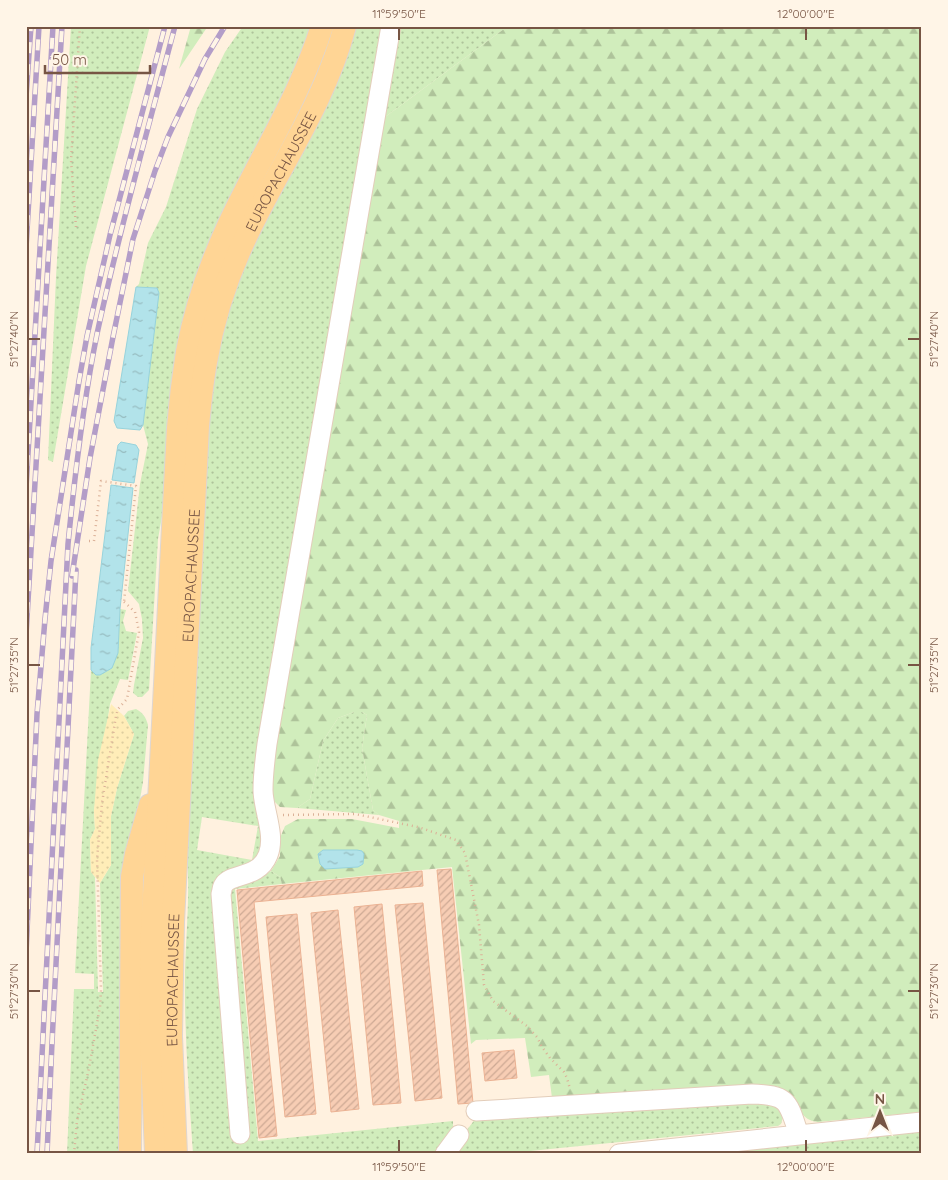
<svg xmlns="http://www.w3.org/2000/svg" width="948" height="1180" viewBox="0 0 948 1180" font-family="Quicksand,sans-serif">
  <defs>
    <pattern id="grass-dots" width="8" height="8" patternUnits="userSpaceOnUse" patternTransform="scale(1.25)"><rect width="8" height="8" fill="#d1edbc"/><path d="M2 2h.1M6 6h.1" fill="none" stroke="#aec39a" stroke-width="1.8" stroke-linecap="round"/></pattern>
    <pattern id="forest-firs" width="22" height="20" patternUnits="userSpaceOnUse" patternTransform="scale(1.25)"><rect width="22" height="20" fill="#d1edbc"/><path d="M5 1l3.5 6h-7zM16 11l3.5 6h-7z" fill="#aec39a"/></pattern>
    <pattern id="sand-dots" width="8" height="8" patternUnits="userSpaceOnUse" patternTransform="scale(1.25)"><rect width="8" height="8" fill="#ffedb8"/><path d="M2 2h.1M6 6h.1" fill="none" stroke="#decd9f" stroke-width="1.8" stroke-linecap="round"/></pattern>
    <pattern id="water-ripples" width="26" height="14" patternUnits="userSpaceOnUse" patternTransform="scale(1.25)"><rect width="26" height="14" fill="#b2e3ea"/><path d="M2 4q2-2 4 0t4 0M15 11q2-2 4 0t4 0" fill="none" stroke="#96bbbf"/></pattern>
    <pattern id="building-hatch" width="6" height="6" patternUnits="userSpaceOnUse" patternTransform="scale(1.25)"><rect width="6" height="6" fill="#f7cdb4"/><path d="M-1 1l2-2M0 6l6-6M5 7l2-2" fill="none" stroke="#cda994"/></pattern>
  </defs>
  <rect width="100%" height="100%" fill="#fff1df"/>
  <path fill="url(#grass-dots)" fill-rule="evenodd" d="M71,26H150L86,266L53,462L48,460L56,277Z
    M243,26H316L164,505L158,539L149,690L142,697H138L133,693L134,685L143,638L142,619L139,604L128,591L140,484L148,444L143,425L157,288L136,287L139,284L148,243L166,207L197,109L225,52Z
    M355,26H386L264,844L256,862L225,873V900L230,886C244,882 259,879 271,871L280,877L282,884L235,889L258,1141L453,1121V1132L438,1154H193C189,1093 184,1032 185,971C186,930 191,889 186,849L208,437C212,387 219,337 236,289C248,253 265,219 281,184C306,132 330,79 355,26ZM202,817L258,826L252,860L197,850Z
    M397,26H508L381,120Z
    M120,609L126,610L123,621L126,631L137,633L128,680L120,679L110,704L94,811L95,829L90,840L91,872L95,877L98,992H103L100,883L111,865V816L117,788L134,734L124,716L128,711L136,709C143,713 146,717 148,725L143,782L132,844L123,1154H67L74,989H94V974L75,973L91,670L96,675L118,653Z
    M354,712H362L367,715L362,748L373,810L379,815L297,808L310,799L323,741L338,718Z
    M770,1100L784,1114L781,1124L778,1126L500,1154H451L463,1135L476,1118Z
    M922,1130V1154H689Z"/>
  <path fill="url(#forest-firs)" d="M191,26H208L179,69Z
    M508,26H922V1112L818,1122C817,1122 811,1121 810,1120C796,1114 797,1093 776,1086L552,1098L549,1075L531,1077L525,1038L476,1040L471,1044L452,867L282,884L280,877L271,871L280,856V838L285,826L298,819H352L399,828V821L379,815L373,810L362,748L367,715L362,712H354L338,718L323,741L310,799L297,808L280,807L271,798L272,760L381,120Z"/>
  <path fill="url(#sand-dots)" d="M111,704L124,716L134,734L117,788L111,816V865L100,883L91,872L90,840L95,829L94,811L98,760Z"/>
  <path fill="url(#water-ripples)" stroke="#97d3dc" d="M136,287L157,288L159,293L143,425L140,430L117,428L114,421Z
    M121,442L136,445L139,450L134,483L112,480L118,445Z
    M111,485L133,488L120,609L118,653L112,668L100,675H96L91,670V648Z
    M323,850H357L362,851L364,854L363,864L358,867L325,869L320,864L318,854Z"/>
  <path fill="url(#building-hatch)" stroke="#ebb293" d="M451,869L473,1103L458,1104L437,870Z
    M422,871L423,886L254,902L277,1136L259,1138L237,890Z
    M423,903L442,1098L415,1101L395,905Z
    M382,904L401,1103L373,1105L354,907Z
    M338,910L359,1109L331,1112L311,913Z
    M297,914L316,1114L285,1117L266,917Z
    M514,1050L517,1078L485,1081L482,1053Z"/>
  <g fill="none" stroke-linecap="round" stroke-linejoin="round">
    <defs>
      <path id="minor" d="M476,1111L752,1094C789,1095 788,1102 799,1135
        M240,1134L221,894C222,891 222,888 223,886C230,872 258,880 268,855C276,835 263,809 263,790C263,775 265,759 267,744L391,26
        M445,1154L459,1135
        M619,1154L922,1122"/>
      <g id="major">
        <path d="M130,1154L132,877L136,854L150,805"/>
        <path d="M156,1154L150,1009L152,932L161,763L178,428C180,402 183,377 187,352C195,309 210,265 228,226C259,159 300,97 322,26"/>
        <path id="s1" d="M176,1154L171,1036L173,922L198,426C200,405 202,383 206,362C213,320 227,277 245,239C278,168 325,103 345,26"/>
      </g>
    </defs>
    <use href="#minor" stroke="#e3cdba" stroke-width="21"/>
    <use href="#major" stroke="#ded6d2" stroke-width="24"/>
    <path stroke="#dbb097" stroke-width="2.5" stroke-dasharray="1 4" stroke-linecap="butt" d="M76,227L71,160L80,26
      M89,541H94L101,481L136,486L124,602
      M283,815L355,814L418,827L456,840L465,853L479,925L484,985L493,1001L527,1026L537,1037L542,1047L550,1058L564,1072L567,1078L570,1089
      M74,1154L77,1121L88,1073L100,1007L101,990L97,859L102,803L116,716L118,709L127,699L139,632L135,612L121,599"/>
    <use href="#minor" stroke="#fff" stroke-width="19"/>
    <use href="#major" stroke="#ffd595" stroke-width="22"/>
    <defs>
      <path id="rail" d="M26,97L31,26
        M26,248L39,26
        M26,488L53,26
        M72,576L90,458L113,337L133,239L155,171L168,137L205,59L225,26
        M26,635L62,26
        M26,953L37,714L45,619L51,561L79,381L87,336L110,235L165,26
        M37,1154L68,544C75,473 83,403 97,334C119,231 148,129 175,26
        M47,1154L52,1043L76,570"/>
    </defs>
    <use href="#rail" stroke="#b39dc8" stroke-width="5.5"/>
    <use href="#rail" stroke="#fff5e7" stroke-width="4" stroke-dasharray="11" stroke-linecap="butt"/>
  </g>
  <path fill="none" stroke="#754" stroke-width="2" d="M399,28V40M806,28V40M28,339H40M908,339H920M28,665H40M908,665H920M28,991H40M908,991H920M399,1140V1152M806,1140V1152"/>
  <g text-anchor="middle" dominant-baseline="central" stroke-width="4" stroke-linejoin="round" paint-order="stroke">
    <g font-size="15" fill="#754" stroke="#fff5e7">
      <text stroke="none"><textPath href="#s1" startOffset="999">EUROPACHAUSSEE</textPath></text>
      <text stroke="none"><textPath href="#s1" startOffset="579">EUROPACHAUSSEE</textPath></text>
      <text stroke="none"><textPath href="#s1" startOffset="174">EUROPACHAUSSEE</textPath></text>
    </g>
  </g>
  <rect width="948" height="1180" fill="none" stroke="#fff5e7" stroke-width="55"/>
  <g transform="translate(880 1112)" stroke="#fff5e7" stroke-width="4" paint-order="stroke">
  <path d="M0-4L9 19L0 12L-9 19Z" fill="#775544"/>
  <text y="-8" font-size="14" font-weight="bold" text-anchor="middle" fill="#775544">N</text>
  </g>
  <path d="M45 65v8h105v-8" fill="none" stroke="#775544" stroke-width="2.5"/>
  <text x="52" y="65" font-size="15" fill="#775544" stroke="#fff5e7" stroke-width="4" paint-order="stroke">50 m</text>
  <rect x="28" y="28" width="892" height="1124" fill="none" stroke="#754" stroke-width="2"/>
  <g font-size="12" text-anchor="middle" fill="#754">
    <text x="399" y="18">11°59'50"E</text>
    <text x="806" y="18">12°00'00"E</text>
    <text transform="translate(14 339) rotate(-90)" y="4">51°27'40"N</text>
    <text transform="translate(934 339) rotate(-90)" y="4">51°27'40"N</text>
    <text transform="translate(14 665) rotate(-90)" y="4">51°27'35"N</text>
    <text transform="translate(934 665) rotate(-90)" y="4">51°27'35"N</text>
    <text transform="translate(14 991) rotate(-90)" y="4">51°27'30"N</text>
    <text transform="translate(934 991) rotate(-90)" y="4">51°27'30"N</text>
    <text x="399" y="1171">11°59'50"E</text>
    <text x="806" y="1171">12°00'00"E</text>
  </g>
</svg>
